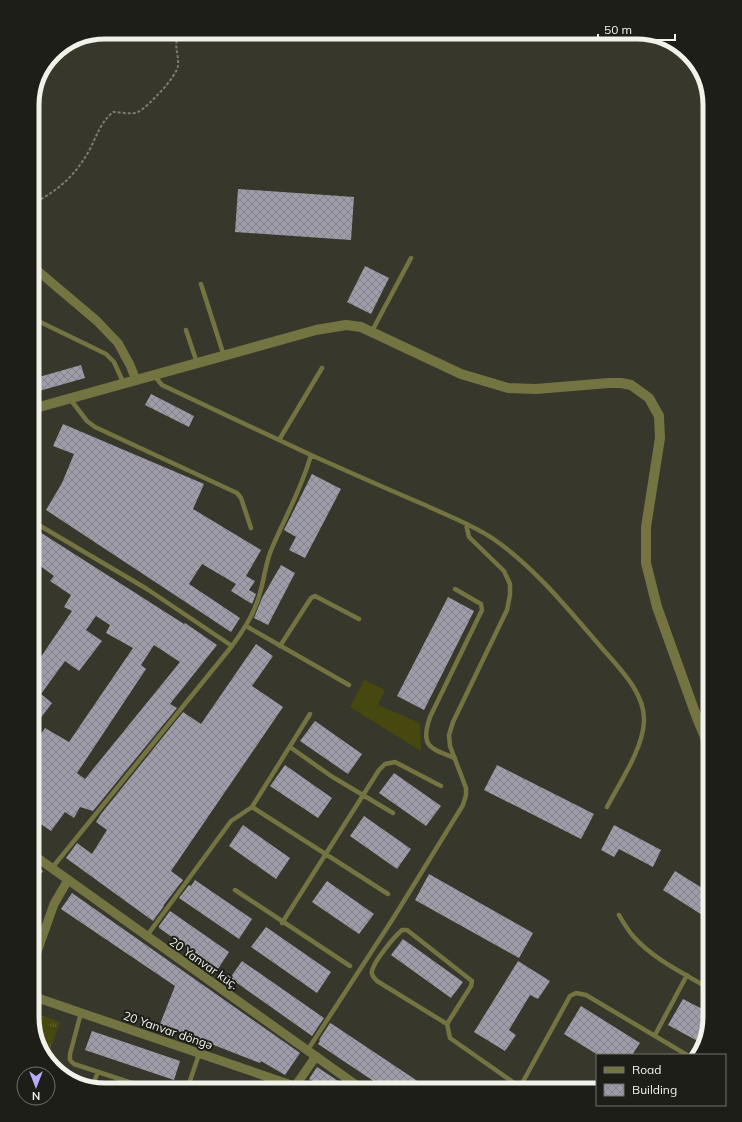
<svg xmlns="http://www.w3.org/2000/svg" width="742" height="1122" viewBox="0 0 742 1122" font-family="Mulish,sans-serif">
  <defs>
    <pattern id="park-tufts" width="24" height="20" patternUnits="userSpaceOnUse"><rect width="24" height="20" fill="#474710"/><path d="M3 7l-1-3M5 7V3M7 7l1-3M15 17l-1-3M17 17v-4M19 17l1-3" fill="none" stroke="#626233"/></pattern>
    <pattern id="building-cross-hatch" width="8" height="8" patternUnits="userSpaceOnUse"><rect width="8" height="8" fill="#9e9ca9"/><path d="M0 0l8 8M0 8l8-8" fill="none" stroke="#84838b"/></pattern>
  </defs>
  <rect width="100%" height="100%" fill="#37372c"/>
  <path fill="#474710" d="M364,680L385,690L378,705L420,723L421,751L350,707Z"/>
  <path fill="url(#park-tufts)" d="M32,1012L60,1022L50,1050L40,1047Z"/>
  <path fill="url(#building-cross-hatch)" fill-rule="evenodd" d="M238,189L354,197L351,240L235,232Z
    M365,266L389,278L371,314L347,302Z
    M81,365L85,378L32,393V379Z
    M151,394L194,416L189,427L145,405Z
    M63,424L204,484L193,509L261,550L246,576L255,581L249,590L256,594L252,604L231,591L236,584L202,564L189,584L240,618L231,632L46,510L62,483L74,454L53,446Z
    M312,474L341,489L305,558L289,550L296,537L284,530Z
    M32,527L184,624L185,623L217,645L170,704L177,708L93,811L80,807L74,818L65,812L51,831L32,818V747L45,728L69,742L133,648L106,633L110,625L96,616L86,630L102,641L79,671L65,661L41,694L52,703L37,723L32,720V670L72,611L64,607L71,595L50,581L54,576L32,560ZM154,645L180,662L85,779L77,773L146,669L141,665Z
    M281,565L295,573L268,625L254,618L262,598Z
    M448,597L474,611L424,710L397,696Z
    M256,644L273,656L252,686L283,707L171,871L183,880L163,906H164L153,921L66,858L77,843L92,854L107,830L96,822L101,814L183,712L201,724Z
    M315,721L362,754L348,774L300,741Z
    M285,765L332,798L318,818L270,786Z
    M497,765L594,814L581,839L484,790Z
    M394,773L441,806L426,826L379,793Z
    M364,816L411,849L397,869L350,836Z
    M243,825L290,858L276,879L229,846Z
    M614,825L661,850L653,867L619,849L614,857L601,850Z
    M32,862L43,871L32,886Z
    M675,871L710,893V920L663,890Z
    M429,874L533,933L519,958L415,900Z
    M195,880L252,919L239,939L179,898L189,885L191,886Z
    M327,881L374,914L359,934L312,902Z
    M72,893L300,1053L285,1075L261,1061L260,1063L160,1024L175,986L61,909Z
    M170,911L229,952L218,969L159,928V926Z
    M266,927L331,972L317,993L251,947Z
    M403,939L463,982L451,998L391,955Z
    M242,961L324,1018L312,1036L230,978Z
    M518,961L550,981L538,999L530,995L509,1030L516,1035L505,1051L474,1032Z
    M683,999L710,1013L703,1044L668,1025Z
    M581,1006L640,1043L632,1055H598L564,1034Z
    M330,1023L332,1024L431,1090H387L318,1044L320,1041L319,1040Z
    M92,1031L180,1061L174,1080L85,1050Z
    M317,1067L352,1090H326L309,1079Z"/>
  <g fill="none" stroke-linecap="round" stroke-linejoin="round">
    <path stroke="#7c7c72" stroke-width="2" stroke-dasharray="3 2" stroke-linecap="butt" d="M32,204C59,190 75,176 90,149C97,135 101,122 113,112C121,112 130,115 138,112C147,108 177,76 178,66C179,52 173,48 179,32"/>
    <path stroke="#747442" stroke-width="4.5" d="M201,284L224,356
      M32,318L106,354L114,362L124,384
      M186,330L197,363
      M372,331L411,258
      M157,379L162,385L311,455C302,488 285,517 272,548C266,561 265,575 261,589C256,611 245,628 232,646
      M70,399L87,421L95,427L237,493L241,498L251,528
      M279,440L322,368
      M311,455C349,472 387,489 425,505C448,516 474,525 495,540C536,569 568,609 601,647C618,667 645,692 644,721C643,749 620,782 607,807
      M32,521L147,589L232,646L52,868
      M246,626L349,685
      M280,646L311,598L315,596L359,619
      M290,747L331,776L393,813
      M455,758C429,748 420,746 430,717L482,610L481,604L455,589
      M252,807L310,714
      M235,890L350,966
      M619,915C623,922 627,929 633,936C653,959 683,973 710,989
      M282,923L379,770L385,764L395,762L441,786
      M146,937L231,821L252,807L388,894
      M81,1013L70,1054V1060L74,1064L153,1090
      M447,1024L377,981C374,978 371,975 372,971C374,961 394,937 402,930H407L472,981L471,986L447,1024L450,1038L520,1087L518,1090
      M655,1035L687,975
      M307,1051L394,917L463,805L466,795V788L450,746L449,735L453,722L507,610L510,595V584L504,571L469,537L466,524
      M92,1087L98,1072
      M520,1087L570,996L576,993L586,995L687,1055
      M187,1090L199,1054"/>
    <path stroke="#747442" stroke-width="9" d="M32,266L97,321L118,343L130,365L136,380
      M32,854L363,1090
      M32,966L54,904L68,880
      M32,996L306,1090
      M296,1085L316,1056"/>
    <path stroke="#747442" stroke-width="10" d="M32,409L316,330L346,325L361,327L461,374L508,388L536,389L609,383H621L631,385L649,398L659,416L660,438L646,527V563L657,607L697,718L710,749"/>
  </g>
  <g text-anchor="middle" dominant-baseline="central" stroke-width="4" stroke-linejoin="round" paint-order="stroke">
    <g font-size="12" fill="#f1f2ea" stroke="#1e1e19">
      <text transform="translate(204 963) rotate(35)">20 Yanvar küç.</text>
      <text transform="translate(168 1030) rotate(19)">20 Yanvar döngə</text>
    </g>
  </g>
  <path d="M0 0H742V1122H0ZM105 39H637A66 66 0 0 1 703 105V1017A66 66 0 0 1 637 1083H105A66 66 0 0 1 39 1017V105A66 66 0 0 1 105 39Z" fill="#1e1e19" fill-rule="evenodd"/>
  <path fill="none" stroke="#f1f2ea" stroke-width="5" d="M105 39H637A66 66 0 0 1 703 105V1017A66 66 0 0 1 637 1083H105A66 66 0 0 1 39 1017V105A66 66 0 0 1 105 39Z"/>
  <rect x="596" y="1054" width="130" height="52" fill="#1e1e19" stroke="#72736d"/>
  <rect x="604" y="1067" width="20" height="6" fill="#747442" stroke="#72736d"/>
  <text x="632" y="1074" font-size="12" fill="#f1f2ea">Road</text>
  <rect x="604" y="1084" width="20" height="12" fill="url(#building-cross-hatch)" stroke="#72736d"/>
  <text x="632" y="1094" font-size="12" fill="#f1f2ea">Building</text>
  <g transform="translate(36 1086) rotate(180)"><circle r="19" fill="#1e1e19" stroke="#72736d"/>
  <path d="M0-3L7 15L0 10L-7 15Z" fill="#b8abf7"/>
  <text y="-6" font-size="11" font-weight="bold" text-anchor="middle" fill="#f1f2ea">N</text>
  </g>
  <path d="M598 34v6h77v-6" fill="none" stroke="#f1f2ea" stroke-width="2"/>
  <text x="604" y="34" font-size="12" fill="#f1f2ea" stroke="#1e1e19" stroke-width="3" paint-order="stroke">50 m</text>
</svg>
